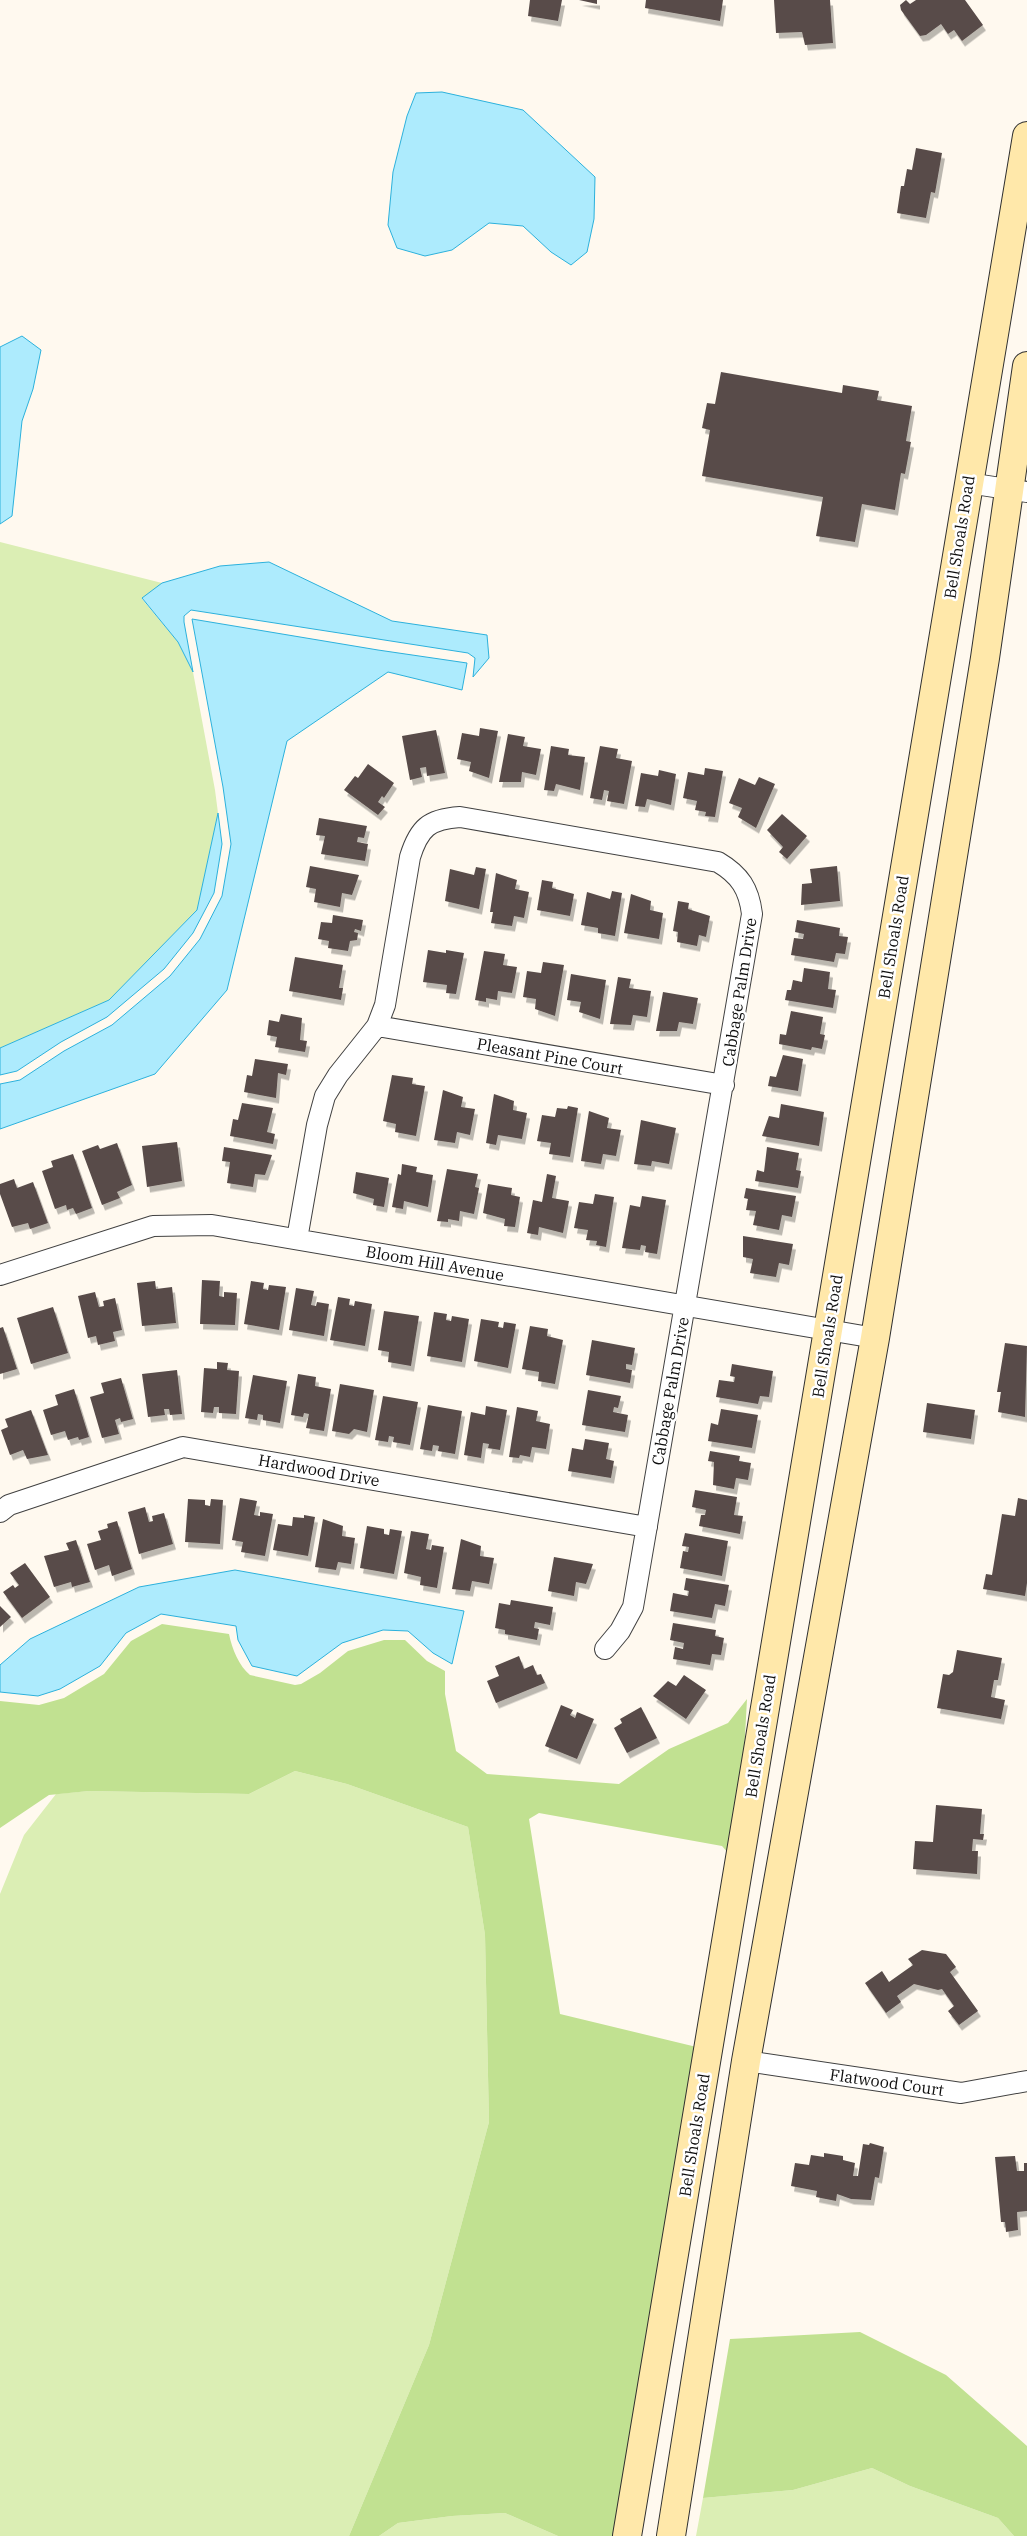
<svg xmlns="http://www.w3.org/2000/svg" width="1027" height="2536" viewBox="0 0 1027 2536" font-family="'IBM Plex Serif',serif">
  <defs>
    <filter id="shadow"><feDropShadow dx="3" dy="5.5" stdDeviation="0" flood-color="#0004"/></filter>
  </defs>
  <rect width="100%" height="100%" fill="#fff9ef"/>
  <path fill="#dbeeb4" d="M0,542L162,583L142,599L178,642L193,672L215,790L218,813L197,910L109,1000L0,1048Z
    M295,1771L347,1784L468,1827L485,1935L489,2122L429,2345L349,2536H0V1894L24,1835L56,1794L89,1791L249,1794Z
    M872,2468L910,2486L998,2518L1014,2536H696L703,2498L793,2490Z
    M505,2513L558,2536H379L398,2523L452,2516Z"/>
  <path fill="#c1e191" d="M162,1624L229,1634C232,1649 239,1666 250,1675L295,1685L301,1684L320,1673L348,1651L384,1640H405L427,1661L445,1671V1694L456,1751L487,1774L619,1784L669,1749L728,1723L747,1699L737,1885L729,1854L722,1846L539,1813L529,1819L560,2014L709,2050L616,2536H558L505,2513L452,2516L398,2523L379,2536H349L429,2345L489,2122L485,1935L468,1827L347,1784L295,1771L249,1794L89,1791L49,1795L0,1828V1701L39,1705L64,1698L104,1674L131,1641Z
    M860,2332L946,2375L1027,2446V2536H1014L998,2518L910,2486L872,2468L793,2490L703,2498L730,2339Z"/>
  <path fill="#adebfd" stroke="#2cb1dc" d="M442,92L523,110L595,177L594,219L587,252L571,265L551,252L523,226L489,223L452,250L425,256L397,248L388,225L393,172L407,116L416,93Z
    M22,336L41,350L33,389L22,421L12,516L0,524V347Z
    M269,562L392,621L487,635L489,658L473,677L475,658L468,653L191,610L184,616V622L193,672L178,642L142,598L162,583L220,566Z
    M192,619L378,650L467,663L462,690L388,672L287,741L227,990L155,1074L0,1129V1084L20,1080L64,1051L112,1025L170,976L200,939L222,896L231,844L223,787Z
    M218,813L222,844L214,893L193,933L164,969L107,1017L61,1042L17,1071L0,1075V1048L109,1000L197,910Z
    M235,1570L464,1611L452,1664L433,1653L408,1631L383,1630L342,1643L297,1676L252,1666L238,1640L236,1626L161,1614L126,1633L100,1666L60,1689L38,1696L0,1692V1665L30,1639L139,1587Z"/>
  <path fill="#584c49" filter="url(#shadow)" d="M530,0H562L558,21L528,16Z
    M579,0H597V4Z
    M646,0H723L720,21L645,8Z
    M774,0H830L833,43L805,45L802,32L776,33Z
    M906,0L910,4L916,0H965L983,25L962,41L954,30L948,34L941,24L926,35L920,36L901,10L900,5Z
    M916,148L942,153L935,193L931,192L926,218L897,213L901,186H904L907,169L912,170Z
    M721,372L842,393L843,385L879,391L877,400L912,406L906,441L911,442L905,474L901,473L895,510L862,504L855,542L816,536L823,497L702,476L710,430L702,428L707,403L715,404Z
    M480,728L498,731L489,778L469,771L471,762L457,759L462,733L479,736Z
    M436,730L445,773L427,776L426,767L420,768L422,777L410,780L402,736Z
    M508,734L525,737L523,746L541,749L536,775L522,772L521,782H499Z
    M551,746L569,749L568,755L585,757L580,790L556,784L554,791L544,790Z
    M600,746L618,749L616,758L632,761L624,804L607,801L609,791L604,790L602,800L590,798Z
    M368,764L394,783L384,798L382,796L378,802L385,807L378,815L344,790L355,776L358,778Z
    M705,768L723,771L715,817L705,816L706,812L695,810L697,801L683,798L688,772L704,775Z
    M659,770L676,774L671,805L647,799L645,807L635,806L641,773L658,776Z
    M759,777L775,784L756,828L738,817L742,808L729,803L739,778L755,785Z
    M782,814L807,836L787,859L779,852L783,847L767,830Z
    M319,818L367,826L364,838L358,837L357,842L368,844L365,861L321,854L325,836L316,835Z
    M310,866L359,875L352,895L342,893L340,907L314,902L316,889L306,887Z
    M837,866L840,901L801,905L802,884L812,883L810,869Z
    M476,867L486,869L479,909L445,901L450,869L474,875Z
    M496,873L517,880L515,889L529,892L524,918L514,916L512,926L491,923L493,912H490Z
    M542,880L553,882L552,888L574,894L570,916L537,910Z
    M612,891L622,893L615,936L598,933V928L581,925L587,892L610,899Z
    M631,894L651,901L650,910L663,913L659,939L624,933Z
    M678,901L689,903L688,909L710,916L706,937L699,935L697,946L677,942L678,932L673,931Z
    M333,915L363,920L361,931L355,929L354,932L358,933L357,940L350,941L348,951L328,948L329,941L318,939L321,922L332,923Z
    M797,920L840,928L839,936L848,937L845,954L836,953L834,962L791,955L794,938L803,939L804,934L795,932Z
    M428,950L446,953V950L464,953L456,994L446,993L447,985L423,982Z
    M484,951L505,954L503,965L517,967L512,993L498,991L497,1000L486,998V1002L475,1000Z
    M295,957L343,965L339,988H343L341,1000L289,991Z
    M543,962L564,965L555,1016L535,1009L536,999L523,997L527,971L541,973Z
    M804,968L830,972L828,989L836,990L833,1008L785,1000L787,990H791L793,980L802,982Z
    M571,974L606,980L600,1019L579,1012L581,1002L567,1000Z
    M618,977L631,979L629,988L651,991L647,1017L633,1015L631,1025L610,1024Z
    M663,992L698,998L693,1024L679,1022L677,1031H656Z
    M791,1011L823,1017L820,1034L825,1035L822,1049L812,1047L811,1050L779,1044L780,1034L786,1035Z
    M281,1014L302,1018L300,1040L307,1041L305,1052L275,1047L277,1037L267,1035L269,1020L279,1022Z
    M783,1055L803,1059L798,1091L768,1086L770,1076L776,1077Z
    M255,1059L288,1064L286,1075L278,1073L276,1098L244,1092L247,1075L252,1076Z
    M392,1075L413,1078L412,1084L425,1086L416,1136L395,1132L396,1124L383,1121Z
    M443,1090L463,1097L461,1107L475,1109L470,1135L457,1132L455,1143L434,1140Z
    M494,1094L514,1101L513,1110L527,1113L522,1139L498,1135L496,1145L486,1143Z
    M242,1103L273,1108L267,1132L275,1134L273,1144L230,1136L233,1119L238,1120Z
    M781,1104L824,1112L819,1146L762,1136L769,1116L779,1118Z
    M568,1106L578,1108L570,1157L549,1154L551,1143L537,1141L542,1115L555,1117L557,1108L567,1109Z
    M589,1111L609,1118L607,1128L621,1130L616,1156L603,1154L601,1164L581,1161Z
    M641,1120L676,1128L669,1164L652,1161L651,1166L634,1164Z
    M177,1142L182,1181L147,1187L142,1146Z
    M117,1143L132,1185L117,1192L120,1198L102,1205L82,1151L98,1145L100,1149Z
    M224,1147L272,1155L265,1175L255,1174L253,1187L227,1183L230,1162L222,1161Z
    M767,1147L799,1153L796,1170L801,1171L798,1188L755,1181L757,1170L764,1172Z
    M73,1154L92,1208L76,1214L73,1208L67,1210L66,1205L55,1209L42,1171L53,1167L51,1161Z
    M402,1164L417,1167L416,1172L433,1175L428,1207L404,1201L403,1209L392,1207L398,1174L401,1175Z
    M447,1169L478,1174L475,1187L479,1188L474,1214L460,1211L459,1221L448,1219V1222L437,1221Z
    M356,1172L389,1178L384,1207L373,1205L374,1199L353,1193Z
    M547,1174L556,1176L552,1198L569,1201L563,1233L539,1227L538,1235L527,1233L533,1200L542,1202Z
    M14,1179L17,1188L33,1182L48,1223L30,1229L28,1223L12,1227L0,1194V1184Z
    M488,1184L512,1188L511,1195L520,1197L515,1227L504,1226L505,1219L483,1213Z
    M746,1188L796,1196L792,1217L782,1215L779,1230L753,1225L756,1211L746,1210L748,1199L744,1198Z
    M595,1194L614,1197L606,1247L596,1245L597,1241L586,1240L588,1230L574,1228L579,1202L593,1204Z
    M642,1196L666,1200L657,1254L645,1252L646,1246L641,1245L640,1250L622,1248L630,1205L640,1207Z
    M743,1236L793,1244L789,1265L779,1263L776,1277L750,1273L753,1259L743,1257Z
    M202,1280L220,1281L219,1296L224,1297V1292L237,1293L235,1325L200,1324Z
    M155,1281L156,1289L172,1287L176,1323L142,1326L137,1283Z
    M251,1281L264,1283L263,1289L268,1290L269,1285L286,1287L279,1330L244,1324Z
    M296,1288L314,1291L311,1305L316,1306L317,1302L329,1304L324,1336L289,1330Z
    M95,1292L99,1307L104,1306L103,1301L115,1298L122,1330L113,1332L115,1341L98,1345L96,1336L88,1338L78,1296Z
    M338,1297L350,1299L349,1305L354,1306L355,1301L372,1304L365,1346L330,1340Z
    M53,1307L68,1353L31,1364L17,1318Z
    M384,1311L419,1316L411,1366L388,1362L389,1352L378,1350Z
    M434,1312L447,1314L446,1320L451,1321L452,1316L469,1319L462,1362L427,1356Z
    M481,1319L499,1322L498,1327L503,1328L504,1322L516,1324L508,1368L474,1361Z
    M530,1326L548,1329L547,1336L563,1340L555,1384L538,1381L539,1372L522,1369Z
    M3,1327L17,1369L0,1374V1328Z
    M592,1340L635,1348L632,1365L626,1364V1369L632,1370L630,1383L586,1375Z
    M1005,1343L1027,1346L1025,1417L998,1412L1001,1392H997Z
    M217,1362L228,1363L227,1370L239,1371L236,1414L219,1413V1407H214L213,1413L201,1412L204,1368L217,1369Z
    M732,1364L773,1371L769,1397L760,1396L758,1404L716,1397L719,1380L734,1382L735,1377L730,1376Z
    M177,1370L182,1414L170,1415L169,1409H164L165,1415L148,1417L142,1374Z
    M298,1374L316,1377L315,1386L331,1389L324,1431L306,1428L309,1414L304,1413L303,1417L291,1415Z
    M253,1375L287,1381L280,1423L263,1420V1415L258,1414L257,1420L245,1418Z
    M121,1378L133,1419L121,1422L120,1418L115,1420L119,1434L102,1438L90,1397L104,1393L101,1383Z
    M340,1384L374,1390L367,1432L354,1429L349,1434L332,1431Z
    M74,1389L89,1437L79,1440L78,1437L68,1440L65,1431L51,1435L43,1410L58,1405L55,1395Z
    M588,1390L621,1396L618,1408L614,1407L613,1412L628,1415L625,1432L582,1425Z
    M383,1396L418,1402L410,1445L393,1442L394,1437L389,1436L388,1442L375,1440Z
    M927,1403L975,1410L971,1439L923,1432Z
    M428,1405L462,1411L455,1454L438,1451L439,1446L433,1445L432,1451L420,1449Z
    M486,1406L507,1410L500,1450L488,1448L489,1444L483,1443L481,1458L464,1455L471,1412L485,1415Z
    M517,1407L538,1411L536,1421L550,1424L546,1449L532,1447L530,1457L520,1455L519,1458L509,1457Z
    M721,1409L758,1415L752,1448L708,1441L711,1423L718,1425Z
    M31,1410L48,1455L27,1459L23,1450L10,1455L1,1430L8,1427L5,1419Z
    M585,1439L609,1443L606,1459L614,1461L611,1478L568,1471L572,1448L583,1450Z
    M710,1451L740,1456L739,1461L751,1463L748,1480L736,1478L734,1489L713,1485L714,1462L708,1461Z
    M695,1490L737,1497L734,1515L743,1516L740,1534L699,1526L701,1515H705L706,1510L692,1507Z
    M240,1498L257,1501L254,1515L260,1516V1512L273,1514L265,1556L241,1552L243,1542L232,1540Z
    M1018,1498L1027,1500V1583L1025,1596L983,1589L986,1574L992,1575L1002,1514L1015,1516Z
    M188,1499L205,1500V1505L210,1506L211,1499L223,1500L220,1544L185,1542Z
    M145,1507L149,1522L153,1521L152,1516L164,1513L173,1544L139,1554L128,1512Z
    M304,1515L315,1517L308,1556L273,1550L278,1524L292,1526L293,1517L304,1518Z
    M323,1519L343,1526L342,1536L355,1538L351,1564L338,1562L336,1570L315,1567Z
    M117,1521L132,1569L112,1576L109,1565L95,1570L87,1544L101,1540L98,1531L108,1528L107,1524Z
    M367,1526L384,1529V1534L389,1535L390,1529L402,1531L394,1574L360,1568Z
    M411,1531L429,1534L426,1549L431,1550L432,1545L444,1547L437,1588L420,1585L421,1577L404,1573Z
    M685,1533L728,1541L722,1576L680,1568L683,1551L688,1552L689,1547L682,1546Z
    M461,1539L481,1546L480,1556L494,1558L489,1584L472,1581L470,1591L452,1589Z
    M76,1540L90,1582L72,1587L71,1582L54,1587L44,1556L69,1550L66,1543Z
    M554,1557L593,1564L586,1584L576,1582L574,1596L548,1591Z
    M25,1563L50,1597L22,1618L3,1592L13,1585L15,1588L19,1585L10,1573Z
    M686,1578L729,1585L725,1606L715,1604L712,1618L670,1611L673,1593L688,1596L689,1591L684,1590Z
    M511,1600L553,1607L550,1625L535,1622L534,1628L539,1629L537,1640L505,1634V1630L495,1628L499,1603L510,1605Z
    M0,1606L11,1617L0,1627Z
    M673,1623L716,1630L715,1636L724,1638L721,1655L712,1654L710,1665L673,1659L675,1647L683,1649L684,1643L670,1640Z
    M957,1650L1002,1658L998,1680H994L991,1697L1005,1700L1001,1719L937,1708L943,1674L949,1675L953,1672Z
    M519,1656L524,1669L533,1665L537,1675L541,1674L545,1683L496,1703L487,1681L499,1676L495,1666Z
    M684,1675L706,1690L686,1719L653,1696L668,1681L676,1686Z
    M561,1705L573,1710L570,1715L575,1718L577,1712L594,1719L577,1759L545,1746Z
    M641,1707L657,1738L627,1753L614,1728L622,1723L620,1719Z
    M936,1805L982,1809L980,1834H984L983,1840L973,1839L972,1851H978L977,1874L913,1869L915,1841L933,1842Z
    M922,1950L946,1954L956,1967L950,1972L978,2011L959,2025L948,2011L954,2006L942,1989L938,1990L914,1984L897,1996L901,2002L886,2013L865,1983L882,1971L889,1982L913,1965L908,1959Z
    M870,2143L884,2147L879,2178L875,2177L871,2200L851,2199L837,2194L836,2201L816,2197L817,2191L791,2186L795,2163L809,2165L811,2155L824,2157V2153L843,2156V2160L855,2163L853,2176H858L863,2144L869,2145Z
    M1015,2156L1017,2171H1024V2163H1027V2211L1017,2212L1018,2230L1006,2232L1005,2222H1001L995,2157Z"/>
  <g fill="none" stroke-linecap="round" stroke-linejoin="round">
    <defs>
      <path id="street" d="M968,483L1027,492
        M377,1026L724,1085
        M297,1239L317,1125L325,1096L338,1075L377,1026L385,1005L410,857C419,828 429,819 460,817L718,862C740,875 749,889 752,914L633,1607L620,1631L605,1649
        M0,1275L153,1226L212,1225L875,1338
        M0,1512L9,1505L183,1447L647,1527
        M746,2061L961,2093L1027,2081"/>
      <path id="secondary" d="M627,2536L1027,136
        M671,2536L746,2061L875,1338L985,658L1027,366"/>
    </defs>
    <use href="#street" stroke="#414141" stroke-width="22"/>
    <use href="#secondary" stroke="#303030" stroke-width="30"/>
    <use href="#street" stroke="#fff" stroke-width="20"/>
    <use href="#secondary" stroke="#ffe8aa" stroke-width="28"/>
  </g>
  <g text-anchor="middle" dominant-baseline="central" stroke-width="5" stroke-linejoin="round" paint-order="stroke">
    <g font-size="16" fill="#0e0e0e" stroke="#fff">
      <text transform="translate(959 537) rotate(-81)">Bell Shoals Road</text>
      <text transform="translate(893 937) rotate(-81)">Bell Shoals Road</text>
      <text transform="translate(739 992) rotate(-81)">Cabbage Palm Drive</text>
      <text transform="translate(550 1056) rotate(10)">Pleasant Pine Court</text>
      <text transform="translate(435 1263) rotate(10)">Bloom Hill Avenue</text>
      <text transform="translate(827 1336) rotate(-81)">Bell Shoals Road</text>
      <text transform="translate(670 1391) rotate(-80)">Cabbage Palm Drive</text>
      <text transform="translate(319 1470) rotate(10)">Hardwood Drive</text>
      <text transform="translate(760 1736) rotate(-81)">Bell Shoals Road</text>
      <text transform="translate(887 2082) rotate(8)">Flatwood Court</text>
      <text transform="translate(694 2135) rotate(-81)">Bell Shoals Road</text>
    </g>
  </g>
</svg>
